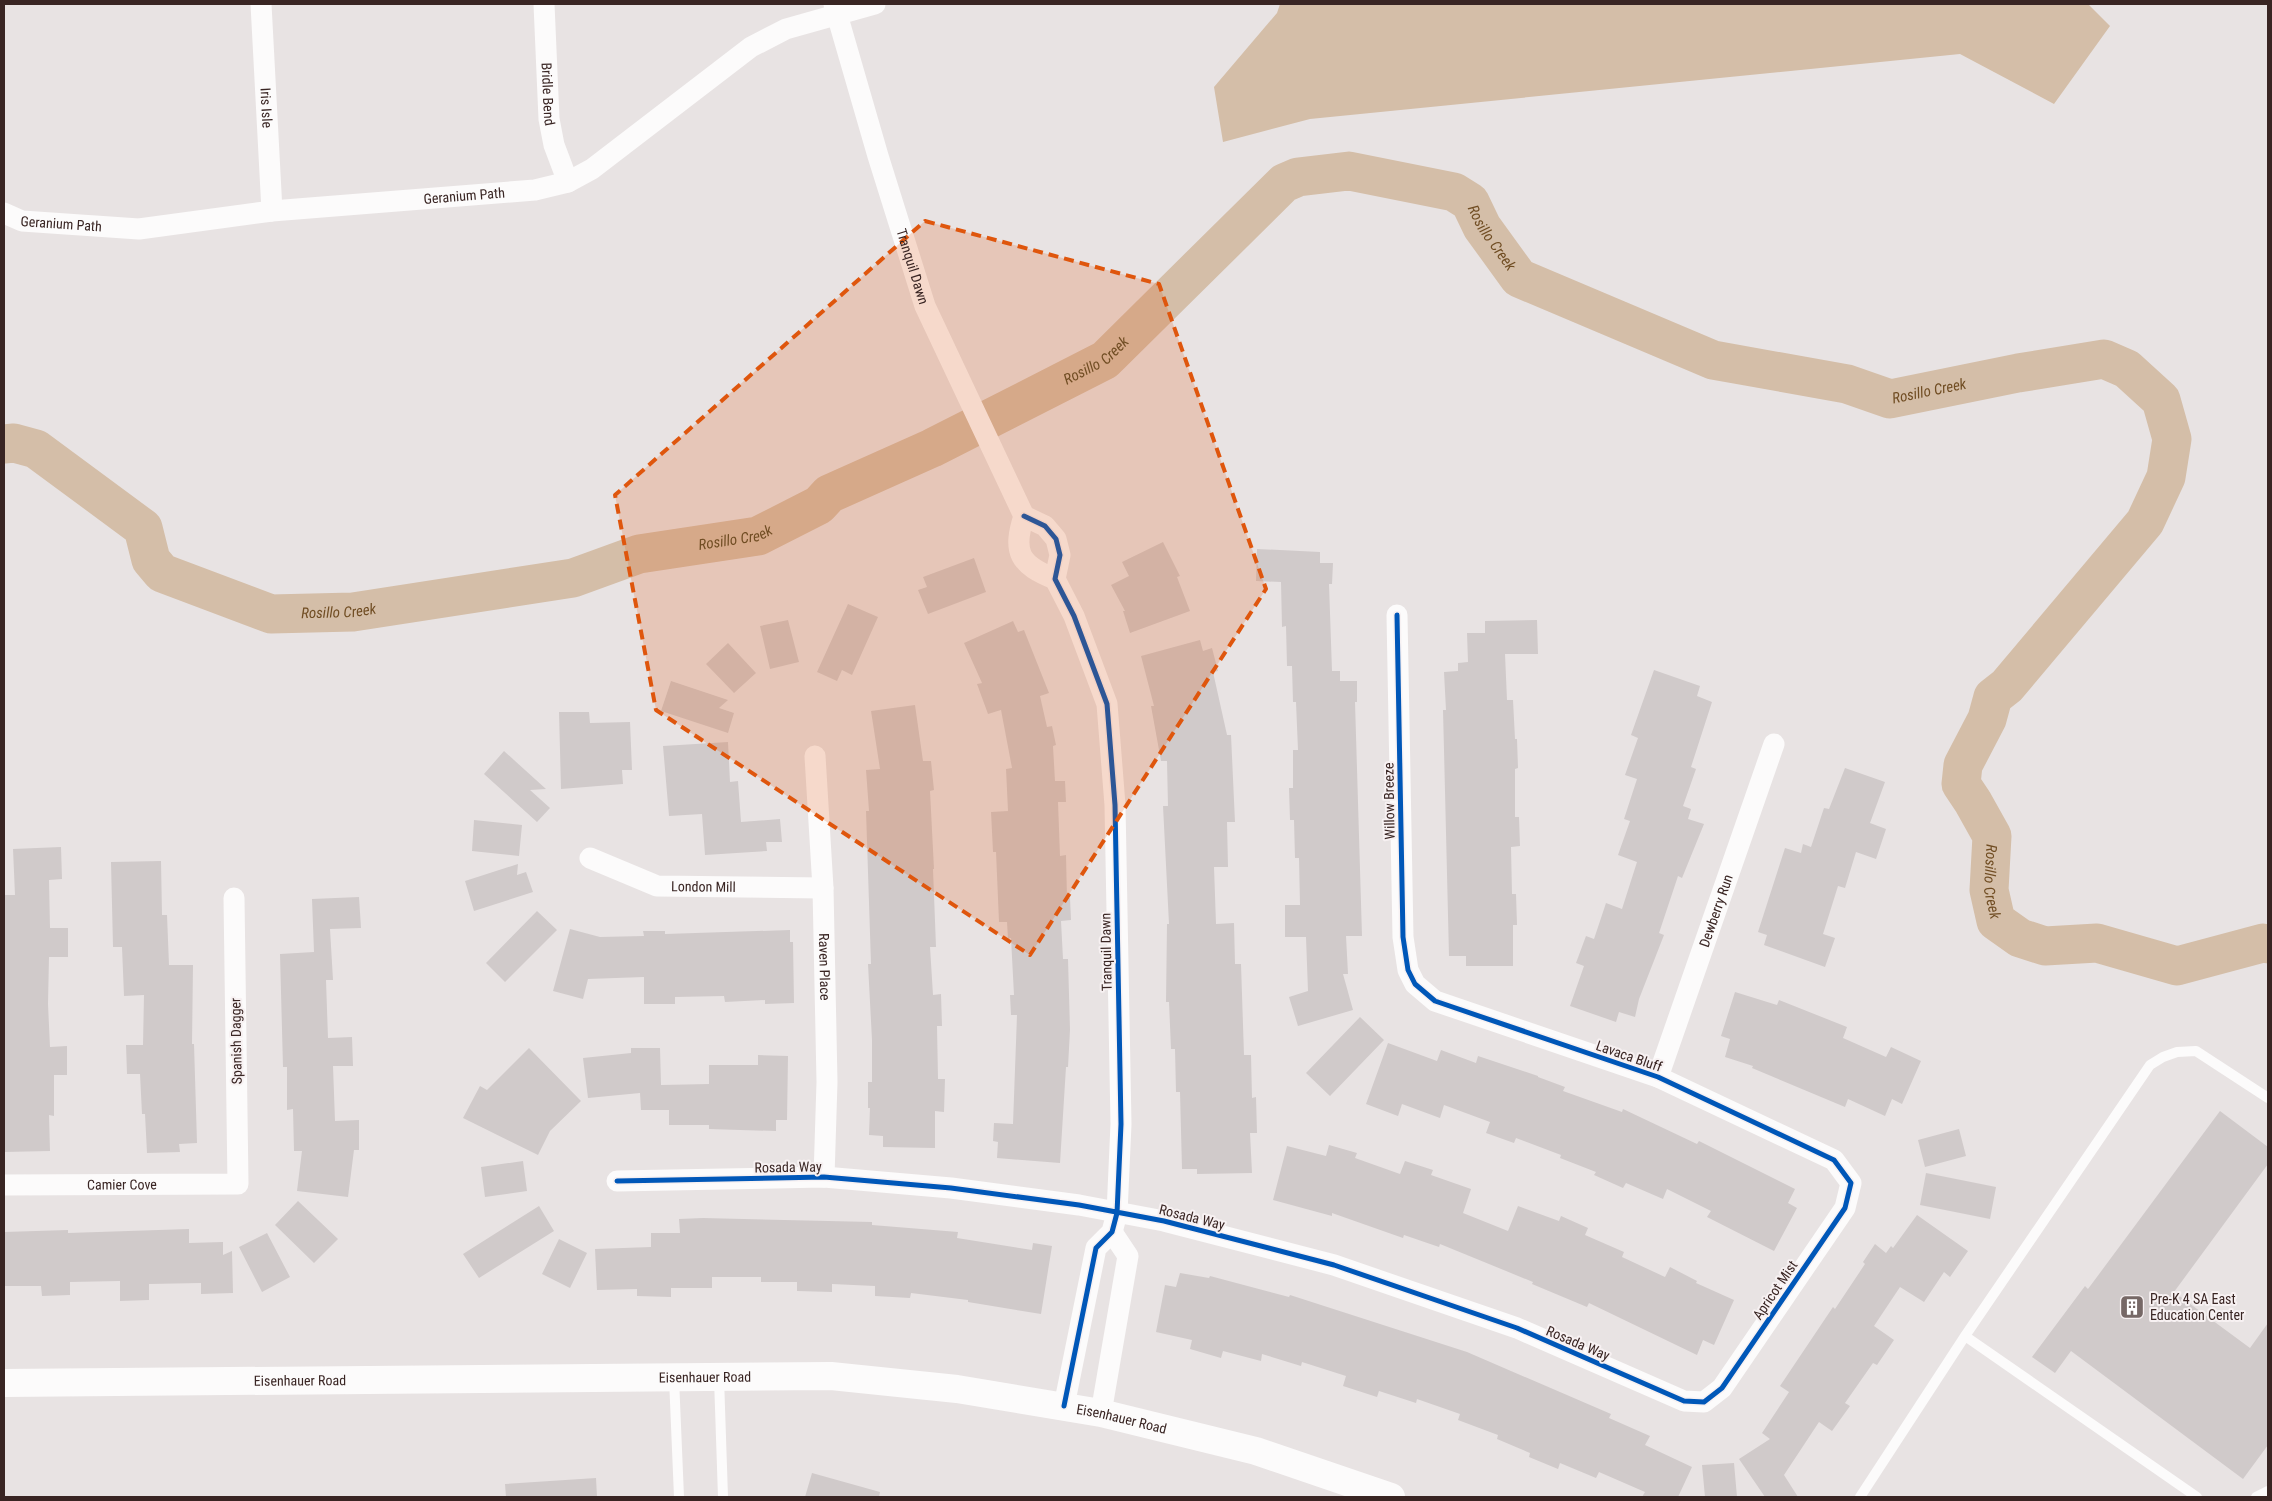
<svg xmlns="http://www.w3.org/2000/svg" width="2272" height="1501" viewBox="0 0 2272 1501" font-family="'Roboto Condensed',sans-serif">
  <rect width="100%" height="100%" fill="#e8e3e3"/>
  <path fill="#d4bea8" d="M1280,4H2088L2110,26L2054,104L1960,54L1310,119L1223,142L1214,87L1277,13Z"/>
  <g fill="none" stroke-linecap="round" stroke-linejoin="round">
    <path stroke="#d4bea8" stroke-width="39" id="s1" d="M4,444L14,443L36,449L143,528L151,560L162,573L271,614L353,612L573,578L639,554L758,536L819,505L829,494L932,448L1105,360L1284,183L1298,177L1349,171L1454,192L1470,202L1482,227L1519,278L1713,360L1847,384L1890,399L2018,373L2104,359L2127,369L2161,400L2172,439L2166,477L2145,522L2007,686L1993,697L1987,719L1963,765L1961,784L1973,802L1992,836L1989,890L1996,921L2020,938L2045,946L2097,943L2177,966L2263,943L2268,944"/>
  </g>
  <path fill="#d0caca" d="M1163,542L1180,576L1177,577L1190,611L1130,633L1123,611H1125L1111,585L1129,576L1122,562Z
    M1257,549L1320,552V563H1333L1332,584H1329L1332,671H1340V681H1357V702H1355L1362,936H1346L1348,974H1343L1353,1010L1298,1026L1289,997L1308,991L1306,937H1285V905H1300L1299,858H1295L1294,820H1290L1289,788H1293V750H1298L1296,702H1293L1292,666H1287L1286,626L1282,627L1281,582L1256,581Z
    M974,558L986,592L928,614L918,590L927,587L923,577Z
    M848,604L878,617L852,675L842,670L837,681L817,672Z
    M788,620L799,662L770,669L760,626Z
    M1537,620L1538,654H1505L1507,700H1513L1515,739H1517L1518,768L1515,769V817H1519L1520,846L1511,847L1512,894H1516L1517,925H1513V966H1466V956H1449L1444,750L1443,710H1446L1444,672L1458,671V663L1468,662L1467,633H1485V621Z
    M1013,621L1018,632L1024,630L1049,693L1040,696L1047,727L1052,726L1056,745L1053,746L1055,781H1065L1066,802H1058L1060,856L1066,855L1067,898H1070L1071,920L1061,921L1063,959H1068L1070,1030L1068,1067H1066L1060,1163L997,1158L998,1142L993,1141L994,1123L1013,1124L1017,1015H1011L1010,995H1014L1011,938L1008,939L1007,922H999L996,852H993L991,812L1008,811L1006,769L1012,768L1001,710L988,714L977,684L982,683L964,643Z
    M1200,640L1203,651L1212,648L1218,671L1213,672L1227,735H1231L1235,822H1227L1228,867H1214L1216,924L1234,923L1235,964H1241L1244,1055H1251L1252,1098L1256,1097L1257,1133H1250L1252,1173L1197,1174V1169H1182L1180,1092H1176L1175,1049H1171L1169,1002H1166L1167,924H1169L1163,806H1168L1167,761H1161L1151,706H1154L1141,656Z
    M728,643L756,673L734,693L706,664Z
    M1654,670L1700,686L1697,696L1712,702L1691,767L1696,769L1683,806L1691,809L1688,819L1704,824L1682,878L1678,876L1659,933L1664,935L1639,999L1635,1017L1619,1012L1616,1022L1570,1006L1584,966L1576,963L1586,936L1594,939L1606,903L1622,909L1637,862L1618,855L1630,821L1624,819L1637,779L1625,775L1638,738L1631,735Z
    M671,681L728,700L719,708L734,713L728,733L661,711Z
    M915,705L923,761H931L934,790L930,791L934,869H933L936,947H930L933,995L941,994L942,1026H937L938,1079H945L944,1112L935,1111V1148L883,1147V1136L869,1135L870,1108H868V1082H872V1040L868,964H871L866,811H869L866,770L880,769L871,711Z
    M559,712H589L590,723L630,722L632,770H622L623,784L561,789Z
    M728,742L730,782L738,781L741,822L780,819L782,842H766L767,851L705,855L702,814L669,816L663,746Z
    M504,751L546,789L530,790L550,808L537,822L484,774Z
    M1845,768L1885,782L1870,823L1886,829L1876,859L1856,852L1845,888L1838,886L1823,934L1835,938L1825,967L1764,945L1767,935L1758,932L1785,848L1801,853L1803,844L1811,847L1824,808L1829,809Z
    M474,820L522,825L519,856L472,851Z
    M61,847L62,879L49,880L50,928H68V957H49L48,1004L50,1047L67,1046V1075H54V1116L49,1115L50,1151L4,1152V895H15L13,849Z
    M161,861L162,915H167L169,965H193L192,1044H194L197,1143L179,1144L180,1152L147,1153L145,1114H142L140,1074H127L126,1045H143L144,995L124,996L122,947H113L111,862Z
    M518,864L517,875L526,872L533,892L474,911L465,881Z
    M359,897L361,928L330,929L333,980H326L328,1038L352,1037L353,1066H333L335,1121L359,1120V1150H354L348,1197L297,1191L302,1151H294L293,1109L287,1110V1067H283L280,954L314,952L312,899Z
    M537,911L557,930L505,982L486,963Z
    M570,929L600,937L644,936L643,931H665V934L790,930V942H793L794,1003L765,1004V1000L725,1002L724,996L675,997V1004H644V977L588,979L583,999L553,991Z
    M1735,992L1777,1005L1779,1000L1847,1027L1843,1038L1886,1057L1891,1047L1921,1061L1902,1104L1892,1099L1885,1116L1848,1099L1845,1107L1752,1068L1753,1066L1725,1057L1730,1039L1721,1036Z
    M1360,1017L1384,1040L1330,1096L1306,1073Z
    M1388,1043L1437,1061L1441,1050L1476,1063L1478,1056L1538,1076V1077L1565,1087L1563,1091L1622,1112L1623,1109L1697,1144L1699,1141L1795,1189L1788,1203L1797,1208L1774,1251L1707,1217L1711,1211L1667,1189L1663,1199L1626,1183L1623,1188L1594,1175L1596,1172L1560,1158L1561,1155L1516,1138L1514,1143L1486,1133L1490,1122L1444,1105L1440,1118L1402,1104L1398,1116L1366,1104Z
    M529,1048L581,1101L550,1131L538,1155L463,1118L480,1086L487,1090Z
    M631,1048H660L661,1085L709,1084V1065H758V1055L788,1056L787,1120H776V1131L709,1129V1125H669V1110H641L640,1093L588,1098L583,1058L631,1053Z
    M2220,1111L2268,1147V1164L2174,1292L2250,1348L2268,1323V1445L2243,1479L2071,1351L2055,1373L2032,1357L2085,1286L2088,1289Z
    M1959,1129L1966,1156L1925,1167L1918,1140Z
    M1329,1145L1357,1153L1355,1158L1400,1174L1405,1161L1433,1170L1431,1175L1471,1189L1463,1213L1508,1231L1518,1206L1559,1221L1561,1216L1588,1228L1585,1235L1624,1252L1622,1257L1665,1277L1670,1267L1697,1281L1696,1283L1734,1300L1714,1345L1703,1340L1697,1355L1589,1303L1587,1307L1532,1284L1533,1282L1440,1244L1439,1247L1404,1235L1403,1238L1332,1213V1216L1273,1200L1287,1146L1326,1156Z
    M523,1161L527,1191L485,1197L481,1167Z
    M1926,1173L1996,1187L1990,1219L1920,1205Z
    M298,1201L338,1239L314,1263L275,1225Z
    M539,1206L554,1231L479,1278L463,1254Z
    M1917,1215L1968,1251L1950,1277L1944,1272L1924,1302L1900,1287L1874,1326L1894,1340L1877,1365L1873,1363L1845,1403L1850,1406L1832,1431L1819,1422L1784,1475L1798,1497H1765L1739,1459L1770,1439L1762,1433L1789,1392L1780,1386L1833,1307L1835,1309L1865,1264L1863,1262L1875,1244L1886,1253L1891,1246L1893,1248Z
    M703,1218L872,1222V1225L958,1232L957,1238L1032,1250L1033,1243L1052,1246L1041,1314L968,1302V1300L911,1293L910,1298L875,1296V1286L832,1284V1292L797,1291V1282H761V1277H712V1288H671V1297L637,1296V1289L597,1290L595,1249L651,1247V1233H680L679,1219Z
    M189,1229V1243L223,1242V1255L232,1251L233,1293L201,1294V1283L149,1284V1300L120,1301V1281L70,1282V1295L42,1296L41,1286H4V1232L68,1230V1233Z
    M267,1233L290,1277L262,1292L239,1247Z
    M559,1239L587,1253L570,1288L542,1274Z
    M1180,1273L1209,1278L1210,1276L1289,1297L1290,1295L1467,1352L1611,1414L1609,1418L1650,1436L1645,1445L1692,1467L1678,1497H1642L1645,1492L1599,1472L1596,1478L1560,1463L1558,1469L1529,1457L1530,1453L1497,1439L1498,1435L1458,1420L1460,1414L1417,1399L1416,1403L1379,1391L1377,1397L1343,1386L1346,1376L1302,1362L1301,1366L1262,1354L1261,1361L1223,1351L1221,1358L1190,1349L1192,1340L1156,1332L1165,1285L1176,1287Z
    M1734,1463L1737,1497H1705L1702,1465Z
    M812,1473L880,1492L879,1497H805Z
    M596,1478L597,1497H506L505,1484Z"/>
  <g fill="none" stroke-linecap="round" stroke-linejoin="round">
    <path stroke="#fcfbfb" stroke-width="10" d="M1965,1336L2197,1497
      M674,1378L679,1497
      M719,1378L723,1497
      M1860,1497L1965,1336L2150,1065L2163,1057L2177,1052L2196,1051L2268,1098
      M2256,1497L2268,1491"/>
    <g stroke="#fcfbfb" stroke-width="21">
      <path id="s2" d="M261,4L272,211"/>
      <path id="s3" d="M544,4L549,119L554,145L568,182"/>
      <path id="s4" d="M834,4L878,156L925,306L1024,516C1012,553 1020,565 1055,579"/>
      <path id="s5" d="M4,213L22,221L139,229L272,211L535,190L568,182L592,169L751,47L786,29L875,4"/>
      <path d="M1024,516L1045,526L1056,539L1060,555L1055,579L1074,616L1107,704L1115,805L1121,1124L1117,1213L1112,1232L1096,1248L1064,1406"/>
      <path id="s6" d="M815,756L823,888L827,1082L824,1177"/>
      <path id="s7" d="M590,858L657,886L823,888"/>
      <path id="s8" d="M1658,1077L1774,744"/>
      <path d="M617,1181L824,1177L951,1188L1079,1205L1164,1221L1334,1265L1517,1328L1684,1401L1704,1402L1722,1388L1845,1208L1851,1183L1834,1160L1658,1077L1435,1001L1415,984L1408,970L1403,937L1397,615"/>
      <path id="s9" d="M4,1185L238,1184L234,898"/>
      <path d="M1101,1413L1128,1256L1112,1232"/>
    </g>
    <path stroke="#fcfbfb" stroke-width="28" id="s10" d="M4,1383L831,1376L957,1389L1101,1413L1256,1451L1391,1497"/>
    <defs>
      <path id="cycleway" d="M1024,516L1045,526L1056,539L1060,555L1055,579L1074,616L1107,704L1115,805L1121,1124L1117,1213L1112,1232L1096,1248L1064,1406
        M617,1181L824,1177L951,1188L1079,1205L1164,1221L1334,1265L1517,1328L1684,1401L1704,1402L1722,1388L1845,1208L1851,1183L1834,1160L1658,1077L1435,1001L1415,984L1408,970L1403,937L1397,615"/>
    </defs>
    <use href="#cycleway" stroke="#f7f1f2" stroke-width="8"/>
    <use href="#cycleway" stroke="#0057b8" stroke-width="5"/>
  </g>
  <path fill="#df560d" fill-opacity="0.2" stroke="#df560d" stroke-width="4" stroke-dasharray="10 6" stroke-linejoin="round" d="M925,221L1159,284L1266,589L1030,955L656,710L615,495Z"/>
  <defs>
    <symbol id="building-square" viewBox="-11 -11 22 22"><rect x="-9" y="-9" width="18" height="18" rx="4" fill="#766866" stroke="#f7f1f2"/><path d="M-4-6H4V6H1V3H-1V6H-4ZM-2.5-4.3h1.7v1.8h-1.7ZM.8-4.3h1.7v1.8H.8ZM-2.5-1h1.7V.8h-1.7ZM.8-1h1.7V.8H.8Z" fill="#fff"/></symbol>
  </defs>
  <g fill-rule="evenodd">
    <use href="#building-square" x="2118" y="1293" width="28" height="28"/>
  </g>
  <g text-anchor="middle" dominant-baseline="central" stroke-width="4" stroke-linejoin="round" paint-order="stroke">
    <g font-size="14" fill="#392523" stroke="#f7f1f2">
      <text stroke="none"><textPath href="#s3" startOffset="90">Bridle Bend</textPath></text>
      <text stroke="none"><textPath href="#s2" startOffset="104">Iris Isle</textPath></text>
      <text stroke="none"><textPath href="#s5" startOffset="464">Geranium Path</textPath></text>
      <text stroke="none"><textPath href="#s5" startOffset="59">Geranium Path</textPath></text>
      <text stroke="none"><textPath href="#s4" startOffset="274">Tranquil Dawn</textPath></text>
      <text transform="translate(1389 801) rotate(-91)">Willow Breeze</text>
      <text stroke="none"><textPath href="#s7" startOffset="119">London Mill</textPath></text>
      <text stroke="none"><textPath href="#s8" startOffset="176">Dewberry Run</textPath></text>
      <text transform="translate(1106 952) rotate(-91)">Tranquil Dawn</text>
      <text stroke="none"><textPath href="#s6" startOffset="211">Raven Place</textPath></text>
      <text transform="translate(236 1041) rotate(-91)">Spanish Dagger</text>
      <text transform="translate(1629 1056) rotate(19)">Lavaca Bluff</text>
      <text transform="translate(788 1167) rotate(-1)">Rosada Way</text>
      <text stroke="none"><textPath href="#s9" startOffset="118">Camier Cove</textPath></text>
      <text transform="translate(1192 1217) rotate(14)">Rosada Way</text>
      <text transform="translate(1775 1290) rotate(-56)">Apricot Mist</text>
      <text transform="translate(1578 1343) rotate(23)">Rosada Way</text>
      <text stroke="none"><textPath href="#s10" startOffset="701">Eisenhauer Road</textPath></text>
      <text stroke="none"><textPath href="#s10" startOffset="296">Eisenhauer Road</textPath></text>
      <text stroke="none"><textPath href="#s10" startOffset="1121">Eisenhauer Road</textPath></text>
    </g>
    <g font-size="14" fill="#392523" stroke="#f7f1f2" text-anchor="start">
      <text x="2150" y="1299">Pre-K 4 SA East<tspan x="2150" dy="16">Education Center</tspan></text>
    </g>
    <g font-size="15" font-style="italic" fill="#704d23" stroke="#f7f1f2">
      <text stroke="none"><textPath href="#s1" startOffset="1704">Rosillo Creek</textPath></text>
      <text stroke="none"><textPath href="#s1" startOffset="1210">Rosillo Creek</textPath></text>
      <text stroke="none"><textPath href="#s1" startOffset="2185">Rosillo Creek</textPath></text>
      <text stroke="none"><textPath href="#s1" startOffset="805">Rosillo Creek</textPath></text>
      <text stroke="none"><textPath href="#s1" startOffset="400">Rosillo Creek</textPath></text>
      <text stroke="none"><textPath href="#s1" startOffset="2995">Rosillo Creek</textPath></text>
    </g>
  </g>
  <rect width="2272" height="1501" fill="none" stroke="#392523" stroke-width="10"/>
</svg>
